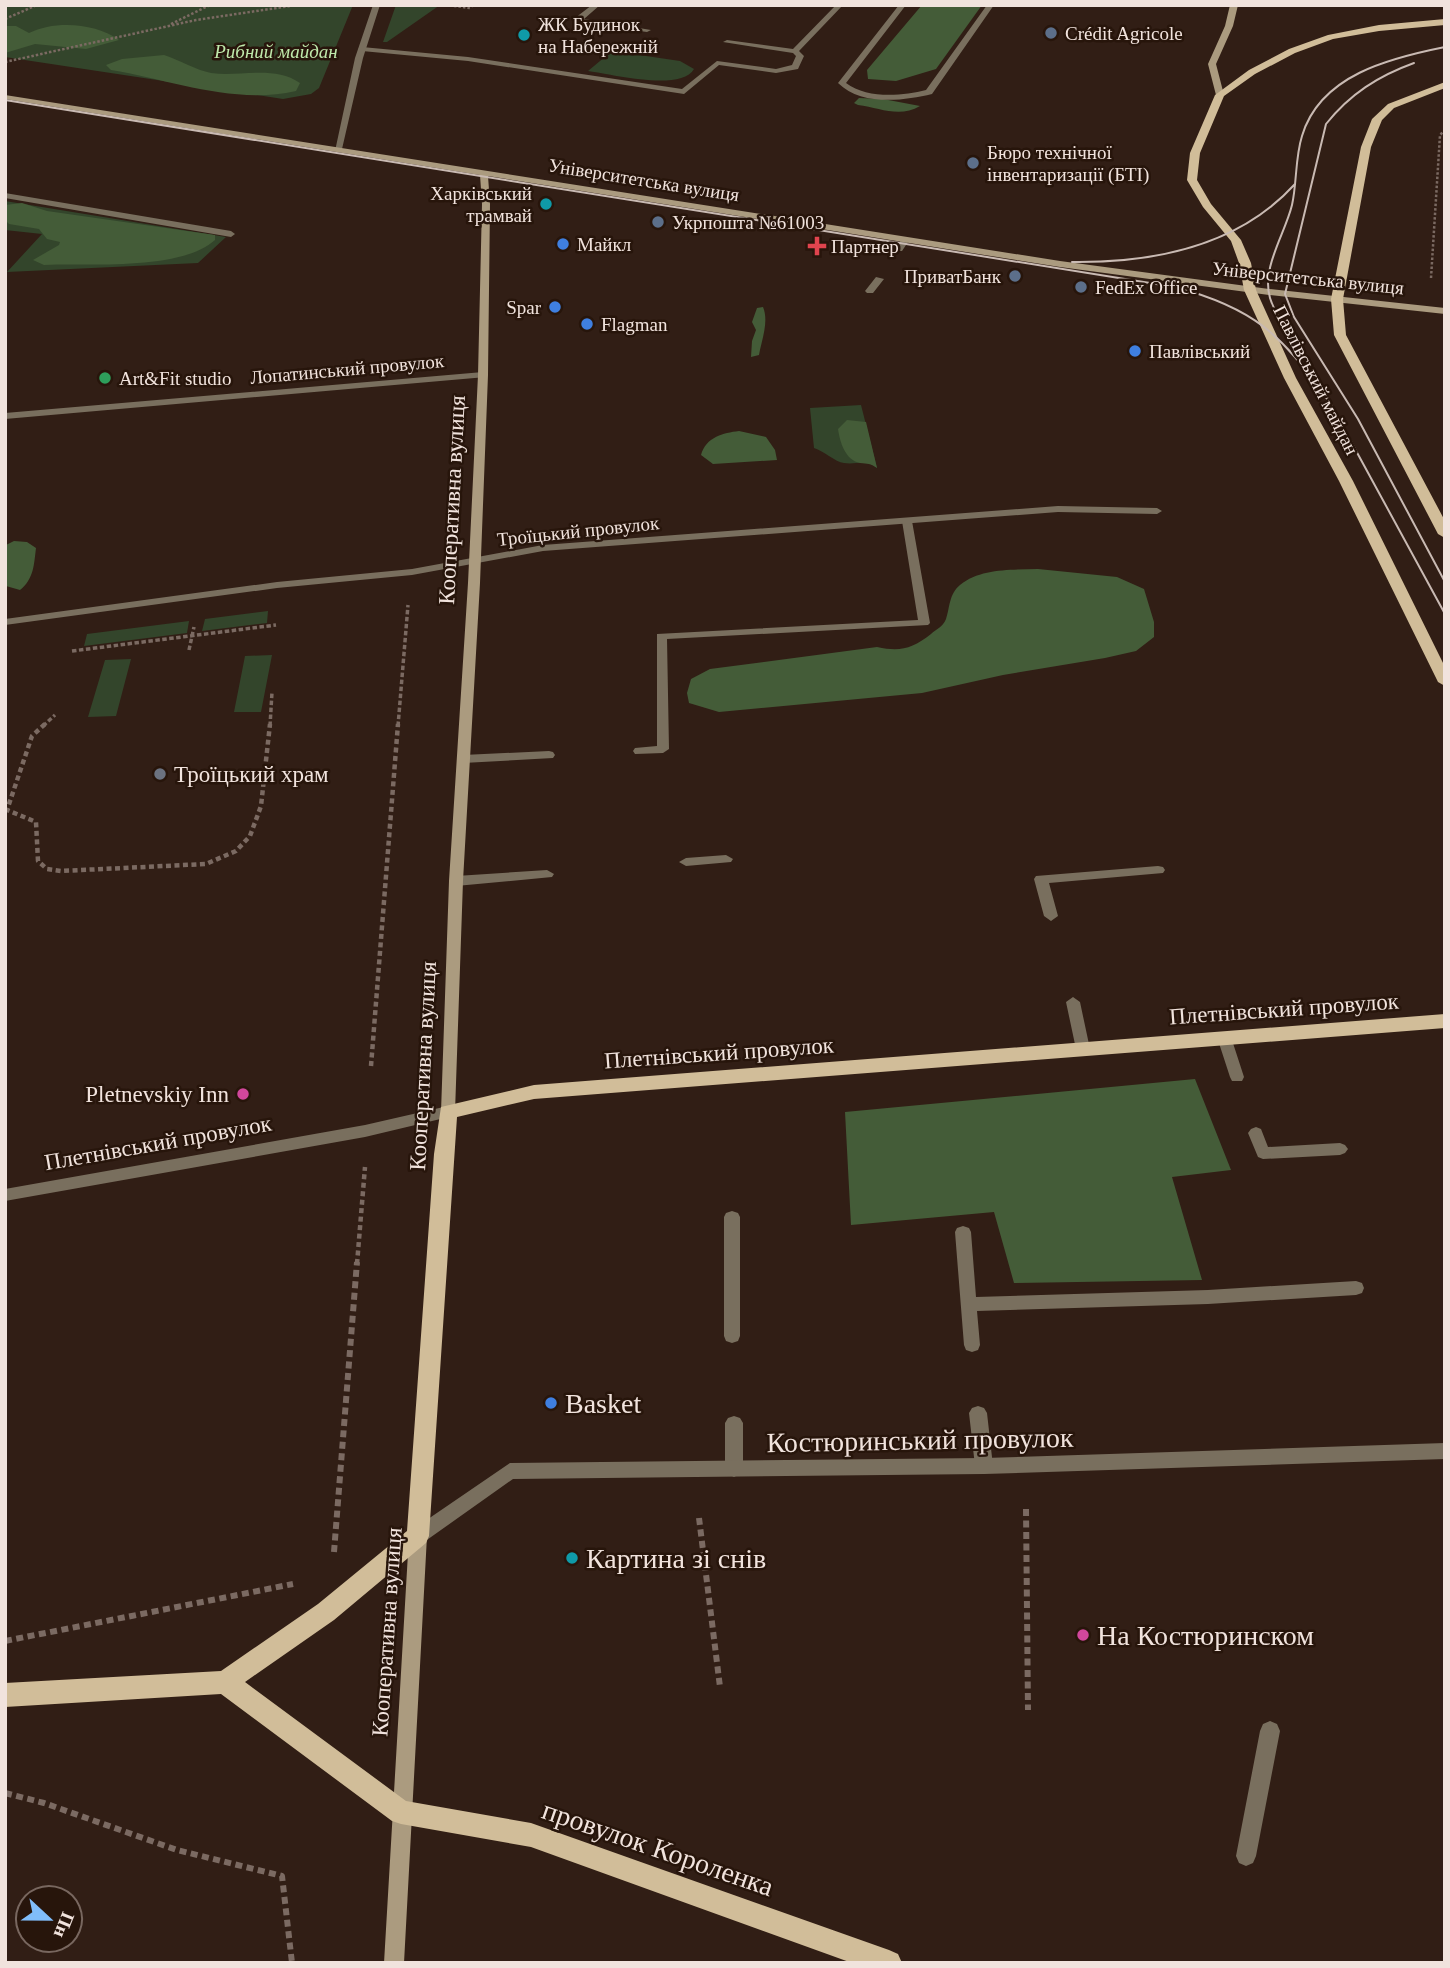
<svg xmlns="http://www.w3.org/2000/svg" width="1450" height="1968" viewBox="0 0 1450 1968" font-family="Georgia,serif">
  <rect width="100%" height="100%" fill="#311e15"/>
  <path fill="#33452b" d="M5,5H353L319,88L311,94L283,99L5,57Z
    M396,5H440L387,42H383Z
    M612,51L680,61L694,69C681,92 611,74 588,71Z
    M5,201L226,237L198,263L7,272L42,234L5,230Z
    M861,405L877,468C867,459 856,465 844,463C835,462 824,451 814,448L810,408Z
    M268,611L267,623L202,631L205,619Z
    M189,621L187,633L84,646L87,634Z
    M272,655L261,712H234L245,656Z
    M131,659L116,716L88,717L105,660Z"/>
  <path fill="#445c38" d="M922,5H982L936,69L896,81L868,79L867,70Z
    M7,26H16L29,33C55,20 96,23 119,40L86,49L35,44L5,53Z
    M164,55C179,60 196,70 211,73C241,77 274,65 300,83L296,91C233,105 172,80 111,70L106,65L122,59Z
    M859,98L883,99L920,106C900,118 880,108 858,105L854,103Z
    M22,203L47,211L215,235V240C181,271 89,263 44,265L33,260L59,245L60,242L47,239L39,229L9,224L5,220V205Z
    M763,307C769,321 762,339 759,355L751,357L752,341L756,330L752,322L757,308Z
    M847,420L866,422L877,468C870,463 868,464 860,463C845,460 840,442 838,429Z
    M739,431L766,437L775,450L777,460L713,464L701,455C706,437 723,433 739,431Z
    M14,541L27,542L36,548C34,564 34,579 20,590L6,586V545Z
    M1038,569L1117,577L1144,589L1154,622V637L1136,651L1105,658L1003,675L922,693L719,712L689,703L687,693L691,679L710,669L877,647C900,652 912,649 931,634C936,629 943,627 946,619C950,607 949,594 960,585C981,568 1012,570 1038,569Z
    M1195,1079L1231,1170L1172,1177L1202,1280L1014,1283L994,1212L851,1225L845,1112Z"/>
  <g fill="none" stroke-linecap="round" stroke-linejoin="round">
    <path stroke="#7b6a62" stroke-width="2.5" stroke-dasharray="2.5 2" stroke-linecap="butt" d="M454,6L470,8L473,5
      M5,19L37,5
      M171,24L210,5
      M5,62L196,20L297,5
      M1431,278L1440,135L1445,130"/>
    <path stroke="#7b6a62" stroke-width="3.5" stroke-dasharray="4.5 2.5" stroke-linecap="butt" d="M189,650L194,627
      M72,651L276,625
      M43,726L55,715
      M270,726L272,692
      M398,726L408,605"/>
    <path stroke="#7b6a62" stroke-width="4.5" stroke-dasharray="5 3.5" stroke-linecap="butt" d="M45,724L32,736L7,810L36,822L38,861L47,869L61,871L206,864L236,851L250,836L261,806L270,724
      M371,1066L398,724
      M357,1264L365,1167"/>
    <path stroke="#7b6a62" stroke-width="6" stroke-dasharray="7 4.5" stroke-linecap="butt" d="M1026,1509L1028,1710
      M699,1518L720,1687
      M334,1552L357,1262
      M5,1641L293,1584
      M5,1793L44,1803L177,1850L282,1876L292,1963"/>
    <path fill="#796f5e" fill-rule="evenodd" d="M592,5H600L584,19L651,30L647,32L575,22V18Z
      M836,5H843L799,51L804,56L798,69L776,73L719,65L684,94L468,61L362,51L358,49L362,47L468,57L682,89L717,61L776,69L792,65L796,56L793,53L723,42L727,40L793,49Z
      M899,5H906L846,83C867,99 902,96 926,90L987,5H994L932,94C903,101 861,106 838,83Z
      M5,193L231,231L235,234L231,237L5,198Z
      M903,237L910,239L902,251H896L895,249Z
      M876,277L884,279L873,293H867L865,291Z
      M907,518L912,521L930,623L928,625L667,639L669,749L663,753L635,754L633,751L635,748L657,746V634L918,620L902,521Z
      M549,751L553,752L555,755L553,758L463,763L457,759L463,755Z
      M726,855L733,859L731,862L686,866L679,862L686,858Z
      M1158,866L1163,867L1165,870L1163,873L1049,883L1058,916L1051,921L1044,916L1034,879L1036,876Z
      M547,870L554,874L552,877L456,886L449,881L456,876Z
      M1073,997L1080,1002L1090,1049L1088,1053H1078L1076,1049L1066,1002Z
      M1224,1032L1229,1033L1231,1037L1244,1077L1242,1081H1232L1230,1077L1217,1037L1219,1033Z
      M1256,1127L1261,1129L1268,1147L1340,1143L1345,1145L1348,1149L1345,1153L1340,1155L1263,1159L1258,1157L1248,1133L1251,1129Z
      M732,1211L738,1213L740,1217V1336L738,1341L732,1343L726,1341L724,1336V1217L726,1213Z
      M963,1226L969,1228L971,1232L976,1297L1208,1290L1356,1281L1362,1283L1364,1288L1362,1293L1356,1295L1208,1304L977,1311L980,1345L978,1350L972,1352L966,1350L964,1345L955,1232L957,1228Z
      M978,1406L984,1408L987,1413L993,1466L990,1471L984,1474L978,1471L975,1466L969,1413L972,1408Z
      M734,1416L740,1418L743,1423V1469L740,1474L734,1477L728,1474L725,1469V1423L728,1418Z
      M1270,1721L1277,1724L1280,1731L1256,1856L1253,1863L1246,1866L1239,1863L1236,1856L1260,1731L1263,1724Z"/>
    <path fill="#796f5e" fill-rule="evenodd" d="M373,5H380L363,58L342,149L335,151L355,58Z
      M483,372L486,373V377L5,419V413Z
      M1058,506L1157,508L1162,511L1157,514L1058,512L543,551L412,575L277,588L5,625V619L277,582L412,569L543,545Z
      M448,1106L453,1108L455,1112L453,1116L365,1137L5,1201V1189L365,1125Z
      M1445,1443V1459L984,1474L513,1479L424,1542L418,1544L412,1542L409,1536L412,1530L510,1463L984,1458Z"/>
    <path fill="#ab9b7f" fill-rule="evenodd" d="M1230,5H1238L1233,26L1216,64L1224,95L1220,97L1216,95L1208,64L1225,26Z
      M5,95L1060,261L1269,289L1445,308V314L1269,295L1060,267L488,176L490,204L488,375L480,583L463,881L455,1112L453,1116H443L441,1112L449,881L468,583L478,375L482,204L480,175L5,99Z
      M418,1528L424,1530L427,1536L404,1963H384L409,1536L412,1530Z"/>
    <path fill="#d1bd99" fill-rule="evenodd" d="M1445,19V25L1379,31L1333,39L1295,53L1255,74L1224,96L1200,153L1197,180L1211,204L1241,240L1251,263L1256,290L1296,378L1353,481L1445,667V686L1438,682L1339,481L1284,378L1244,290L1239,263L1231,241L1203,207L1187,180L1190,153L1215,95L1249,70L1289,49L1328,35L1379,25Z
      M1445,82V88L1394,108L1382,120L1371,147L1343,299L1346,335L1445,521V538L1438,534L1334,335L1331,299L1361,147L1372,119L1388,104Z
      M1445,1014V1028L534,1099L457,1117L429,1536L426,1543L334,1620L245,1682L406,1801L531,1823L889,1950L898,1954L902,1963H852L531,1847L401,1824L392,1821L221,1694L5,1707V1683L221,1671L318,1604L407,1531L434,1154L441,1107L534,1085Z"/>
    <path stroke="#c9bab3" stroke-width="2" d="M1414,63C1378,76 1350,94 1326,124L1285,294L1294,317L1358,419L1445,582
      M5,100L1175,287C1254,308 1281,334 1327,399
      M1072,262C1153,263 1239,246 1295,184
      M1306,358C1294,339 1277,320 1270,298C1261,268 1285,234 1292,205C1297,183 1295,158 1302,136C1320,75 1390,58 1445,47
      M1324,392L1445,614"/>
  </g>
  <g fill="#5c6f8a" stroke="#27150b" stroke-width="2.5">
    <circle cx="1051" cy="33" r="7"/>
    <circle cx="973" cy="163" r="7"/>
    <circle cx="658" cy="222" r="7"/>
    <circle cx="1015" cy="276" r="7"/>
    <circle cx="1081" cy="287" r="7"/>
  </g>
  <g fill="#0f9aa8" stroke="#27150b" stroke-width="2.5">
    <circle cx="524" cy="35" r="7"/>
    <circle cx="546" cy="204" r="7"/>
    <circle cx="572" cy="1558" r="7"/>
  </g>
  <g fill="#3f7fe0" stroke="#27150b" stroke-width="2.5">
    <circle cx="563" cy="244" r="7"/>
    <circle cx="555" cy="307" r="7"/>
    <circle cx="587" cy="324" r="7"/>
    <circle cx="1135" cy="351" r="7"/>
    <circle cx="551" cy="1403" r="7"/>
  </g>
  <path fill="#e0444e" stroke="#27150b" stroke-width="2.5" d="M813.5 235.5h7v7h7v7h-7v7h-7v-7h-7v-7h7z"/>
  <circle fill="#2e9e5b" stroke="#27150b" stroke-width="2.5" cx="105" cy="378" r="7"/>
  <circle fill="#6b7280" stroke="#27150b" stroke-width="2.5" cx="160" cy="774" r="7"/>
  <g fill="#d1479c" stroke="#27150b" stroke-width="2.5">
    <circle cx="243" cy="1094" r="7"/>
    <circle cx="1083" cy="1635" r="7"/>
  </g>
  <g text-anchor="middle" dominant-baseline="central" stroke-width="5" stroke-linejoin="round" paint-order="stroke">
    <g font-size="19" fill="#f1e3dd" stroke="#27150b" text-anchor="start">
      <text x="538" y="24">ЖК Будинок<tspan x="538" dy="22">на Набережній</tspan></text>
      <text x="1065" y="33">Crédit Agricole</text>
      <text x="987" y="152">Бюро технічної<tspan x="987" dy="22">інвентаризації (БТІ)</tspan></text>
      <text x="532" y="193" text-anchor="end">Харківський<tspan x="532" dy="22">трамвай</tspan></text>
      <text x="672" y="222">Укрпошта №61003</text>
      <text x="577" y="244">Майкл</text>
      <text x="831" y="246">Партнер</text>
      <text x="1001" y="276" text-anchor="end">ПриватБанк</text>
      <text x="1095" y="287">FedEx Office</text>
      <text x="541" y="307" text-anchor="end">Spar</text>
      <text x="601" y="324">Flagman</text>
      <text x="1149" y="351">Павлівський</text>
      <text x="119" y="378">Art&amp;Fit studio</text>
    </g>
    <g font-size="19" font-style="italic" fill="#bfe9ab" stroke="#27150b">
      <text x="276" y="51">Рибний майдан</text>
    </g>
    <g font-size="19" fill="#f1e3dd" stroke="#27150b">
      <text transform="translate(644 180) rotate(9)">Університетська вулиця</text>
      <text transform="translate(1308 278) rotate(6)">Університетська вулиця</text>
      <text transform="translate(347 369) rotate(-5)">Лопатинський провулок</text>
      <text transform="translate(1316 380) rotate(63)">Павлівський майдан</text>
      <text transform="translate(578 531) rotate(-6)">Троїцький провулок</text>
    </g>
    <g font-size="23" fill="#f1e3dd" stroke="#27150b">
      <text transform="translate(452 500) rotate(-87)">Кооперативна вулиця</text>
      <text transform="translate(1284 1009) rotate(-4)">Плетнівський провулок</text>
      <text transform="translate(719 1053) rotate(-4)">Плетнівський провулок</text>
      <text transform="translate(423 1066) rotate(-87)">Кооперативна вулиця</text>
      <text transform="translate(158 1143) rotate(-10)">Плетнівський провулок</text>
      <text transform="translate(387 1632) rotate(-86)">Кооперативна вулиця</text>
    </g>
    <g font-size="23" fill="#f1e3dd" stroke="#27150b" text-anchor="start">
      <text x="174" y="774">Троїцький храм</text>
      <text x="229" y="1094" text-anchor="end">Pletnevskiy Inn</text>
    </g>
    <g font-size="28" fill="#f1e3dd" stroke="#27150b" text-anchor="start">
      <text x="565" y="1403">Basket</text>
      <text x="586" y="1558">Картина зі снів</text>
      <text x="1097" y="1635">На Костюринском</text>
    </g>
    <g font-size="28" fill="#f1e3dd" stroke="#27150b">
      <text transform="translate(920 1440) rotate(-1)">Костюринський провулок</text>
      <text transform="translate(658 1848) rotate(19)">провулок Короленка</text>
    </g>
  </g>
  <rect width="1450" height="1968" fill="none" stroke="#f1e3dd" stroke-width="14"/>
  <g transform="translate(49 1919) rotate(112)"><circle r="33" fill="#27150b" stroke="#78675f" stroke-width="2"/>
  <path d="M0-5L12 26L0 18L-12 26Z" fill="#80bdfa"/>
  <text y="-10" font-size="19" font-weight="bold" text-anchor="middle" fill="#f1e3dd">Пн</text>
  </g>
</svg>
